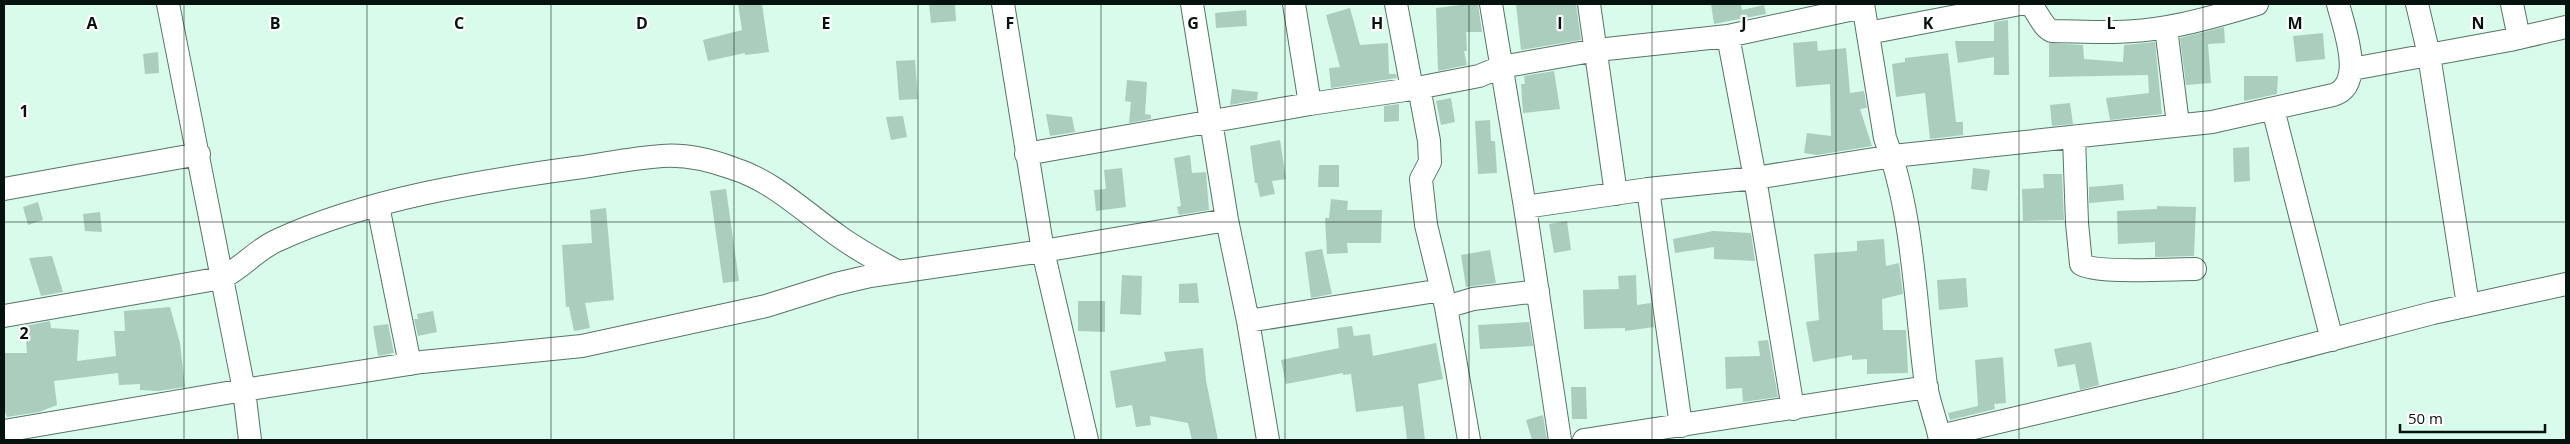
<svg xmlns="http://www.w3.org/2000/svg" width="2570" height="444" viewBox="0 0 2570 444" font-family="'Open Sans',sans-serif">
  <rect width="100%" height="100%" fill="#d8fbeb"/>
  <path fill="#abcdbd" d="M738,4H762L769,52L745,55V53L708,61L703,40L742,30Z
    M929,4H955L956,21L931,23Z
    M1468,4H1478L1482,32H1466L1467,51H1464L1467,65L1438,71L1436,8Z
    M1516,4H1576L1581,40L1521,50Z
    M1711,4H1741L1742,10L1764,5L1766,14L1714,24Z
    M1350,8L1360,45L1388,43L1389,74H1396L1397,78L1331,88L1329,68L1340,67L1326,15Z
    M1246,10L1247,26L1216,28L1215,13Z
    M2008,20L2009,75H1994V57L1958,63L1955,41H1994V22Z
    M2224,27L2225,43L2208,44L2211,83L2186,85L2180,38Z
    M2323,33L2325,59L2296,62L2293,36Z
    M1817,41L1818,51L1846,48L1850,93L1864,91L1867,108L1860,109L1872,146L1817,155L1804,153L1807,133L1831,136L1830,84L1796,87L1793,43Z
    M2155,42L2162,114L2110,120L2106,98L2149,93L2148,75L2049,77V43L2083,45L2084,59L2123,62L2124,45Z
    M158,52L159,73L145,74L143,54Z
    M1948,53L1956,122H1963V135L1930,139L1925,93L1896,97L1892,64L1905,62V58Z
    M915,60L918,99L899,100L896,61Z
    M1554,71L1560,109L1523,113L1521,84H1525L1524,76Z
    M2244,76H2278L2277,94L2244,101Z
    M1127,80L1147,82L1145,114L1151,115V119L1129,123L1131,102L1125,101Z
    M1232,89L1258,92L1257,100L1230,105Z
    M1451,98L1455,122L1441,125L1436,101Z
    M2070,103L2073,124L2052,126L2050,105Z
    M1399,104V121L1384,122V106Z
    M1046,114L1072,117L1075,132L1050,136Z
    M903,116L907,137L891,140L886,117Z
    M1490,120L1491,141H1495L1497,173L1478,174L1475,121Z
    M1280,140L1286,179L1272,181L1275,194L1260,197L1257,183H1255L1250,146Z
    M2249,147L2250,181L2234,182L2233,148Z
    M1190,155L1192,173L1206,172L1209,210L1179,215L1177,207L1181,206L1174,158Z
    M1319,165H1339V187H1318Z
    M1122,168L1126,207L1096,211L1094,190L1106,189L1104,170Z
    M1973,168L1990,170L1987,191L1971,189Z
    M2043,174H2062L2064,220L2023,221L2022,189L2044,188Z
    M2123,184L2124,200L2089,203V187Z
    M726,189L739,281L723,283L710,191Z
    M1331,199L1348,201L1347,210H1382L1381,243H1347L1348,253L1327,254L1325,218H1329Z
    M38,202L43,220L28,225L23,207Z
    M2157,206L2196,207L2194,256L2155,257V242L2118,244L2117,211L2157,209Z
    M606,208L614,300L585,303L590,328L574,331L569,307H566L562,245L592,243L590,210Z
    M100,212L102,232L85,231L83,214Z
    M1567,221L1571,250L1554,253L1549,224Z
    M1713,231L1751,233L1755,261L1714,259V247L1675,253L1673,239Z
    M1884,239L1886,266L1899,263L1903,294L1882,299L1883,330H1906L1908,373L1867,374V359L1852,360V355L1813,362L1806,322L1819,320L1814,254L1857,251V241Z
    M1322,249L1332,294L1311,298L1305,252Z
    M1490,250L1496,283L1466,287L1461,255Z
    M52,256L63,292L41,296L29,258Z
    M1122,275L1142,276L1141,315L1120,314Z
    M1636,275L1637,305L1651,303L1654,327L1625,331V328L1584,329L1583,290L1619,289L1618,276Z
    M1966,278L1968,307L1939,310L1937,280Z
    M1197,283L1199,303H1179V284Z
    M1078,301H1105V332L1078,331Z
    M170,307L180,343L185,387L158,391L140,390V384L119,385L118,373L54,381L57,405L39,412L7,417L4,409V353H27L25,326L50,321L51,328L79,330L77,361L116,356L114,331H125L124,311Z
    M433,311L437,332L418,336L414,319H418L417,314Z
    M1529,322L1533,346L1480,349L1478,325Z
    M388,324L394,353L378,356L373,326Z
    M1352,326L1354,336L1370,334L1373,356L1436,343L1443,379L1418,384L1425,440H1407L1403,406L1356,412L1351,374L1343,375V373L1286,384L1281,360L1339,348L1337,328Z
    M1768,340L1778,397L1743,402L1742,388L1726,389L1725,357L1760,356L1758,341Z
    M2091,342L2099,385L2080,390L2075,364L2058,367L2054,349Z
    M1203,348L1206,380L1218,440H1192L1188,423L1150,416L1151,425L1136,427L1132,405L1116,408L1110,371L1166,361L1164,352Z
    M2003,357L2006,403L1994,404L1995,409L1950,420L1948,413L1978,406L1975,360Z
    M1571,387H1586L1587,419H1572Z
    M1543,415L1547,440H1532L1526,420Z"/>
  <g fill="none" stroke-linecap="round" stroke-linejoin="round">
    <defs>
      <path id="minor" d="M168,4L244,390L250,440
        M1003,4L1043,251L1087,440
        M1192,4L1227,220L1248,321L1268,440
        M1294,4L1310,104
        M1396,4L1412,89
        M1491,4L1525,207L1560,440
        M1589,4L1616,194
        M1863,4L1885,138C1914,214 1915,305 1926,385C1929,404 1937,422 1940,440
        M2417,4L2429,55L2468,305
        M2512,4L2519,38
        M2166,28L2178,124
        M1868,33L2020,4H2030C2038,12 2042,27 2052,31C2090,32 2129,34 2167,27C2198,22 2227,13 2257,4
        M1728,36L1755,178L1793,409
        M2352,69L2510,40L2566,27
        M1419,87L1429,141L1430,162L1421,179L1426,225L1446,307L1469,440
        M2273,109L2332,340
        M2074,138L2077,223L2081,264C2095,274 2173,269 2195,269
        M1026,154L1310,104L1412,89L1479,76L1501,67L1597,50L1728,36L1863,7
        M4,189L199,154
        M1648,189L1681,426
        M378,206L410,364
        M1525,207L1648,189L1755,178L1893,156L2212,122L2333,95C2366,85 2344,28 2338,4
        M1446,307L1473,299L1538,291
        M4,316L222,278C243,267 257,249 278,240C367,199 479,181 575,168C604,164 633,158 662,156C686,154 710,160 732,168C774,181 804,212 840,237C858,250 879,261 898,272
        M1248,321L1442,290
        M4,431L244,390L422,362L582,346L766,306L836,284L870,276L1043,251L1227,220
        M1940,436L2177,380L2433,313L2566,284
        M1584,440L1927,387"/>
    </defs>
    <use href="#minor" stroke="#567567" stroke-width="24"/>
    <use href="#minor" stroke="#fff" stroke-width="22"/>
  </g>
  <path fill="none" stroke="#06120d" stroke-width="1" stroke-opacity="0.55" d="M184,4V440M367,4V440M551,4V440M734,4V440M918,4V440M1101,4V440M1285,4V440M1469,4V440M1652,4V440M1836,4V440M2019,4V440M2203,4V440M2386,4V440M4,222H2566"/>
  <g font-size="16" text-anchor="middle" font-weight="bold" fill="#06120d" stroke="#fff" stroke-width="4.5" stroke-linejoin="round" paint-order="stroke">
    <text x="92" y="29">A</text>
    <text x="275" y="29">B</text>
    <text x="459" y="29">C</text>
    <text x="642" y="29">D</text>
    <text x="826" y="29">E</text>
    <text x="1010" y="29">F</text>
    <text x="1193" y="29">G</text>
    <text x="1377" y="29">H</text>
    <text x="1560" y="29">I</text>
    <text x="1744" y="29">J</text>
    <text x="1928" y="29">K</text>
    <text x="2111" y="29">L</text>
    <text x="2295" y="29">M</text>
    <text x="2478" y="29">N</text>
    <text x="24" y="117">1</text>
    <text x="24" y="339">2</text>
  </g>
  <rect width="2570" height="444" fill="none" stroke="#06120d" stroke-width="10"/>
  <path d="M2400 424v8h145v-8" fill="none" stroke="#06120d" stroke-width="2.5"/>
  <text x="2408" y="424" font-size="15" fill="#06120d" stroke="#ffffff" stroke-width="4" paint-order="stroke">50 m</text>
</svg>
